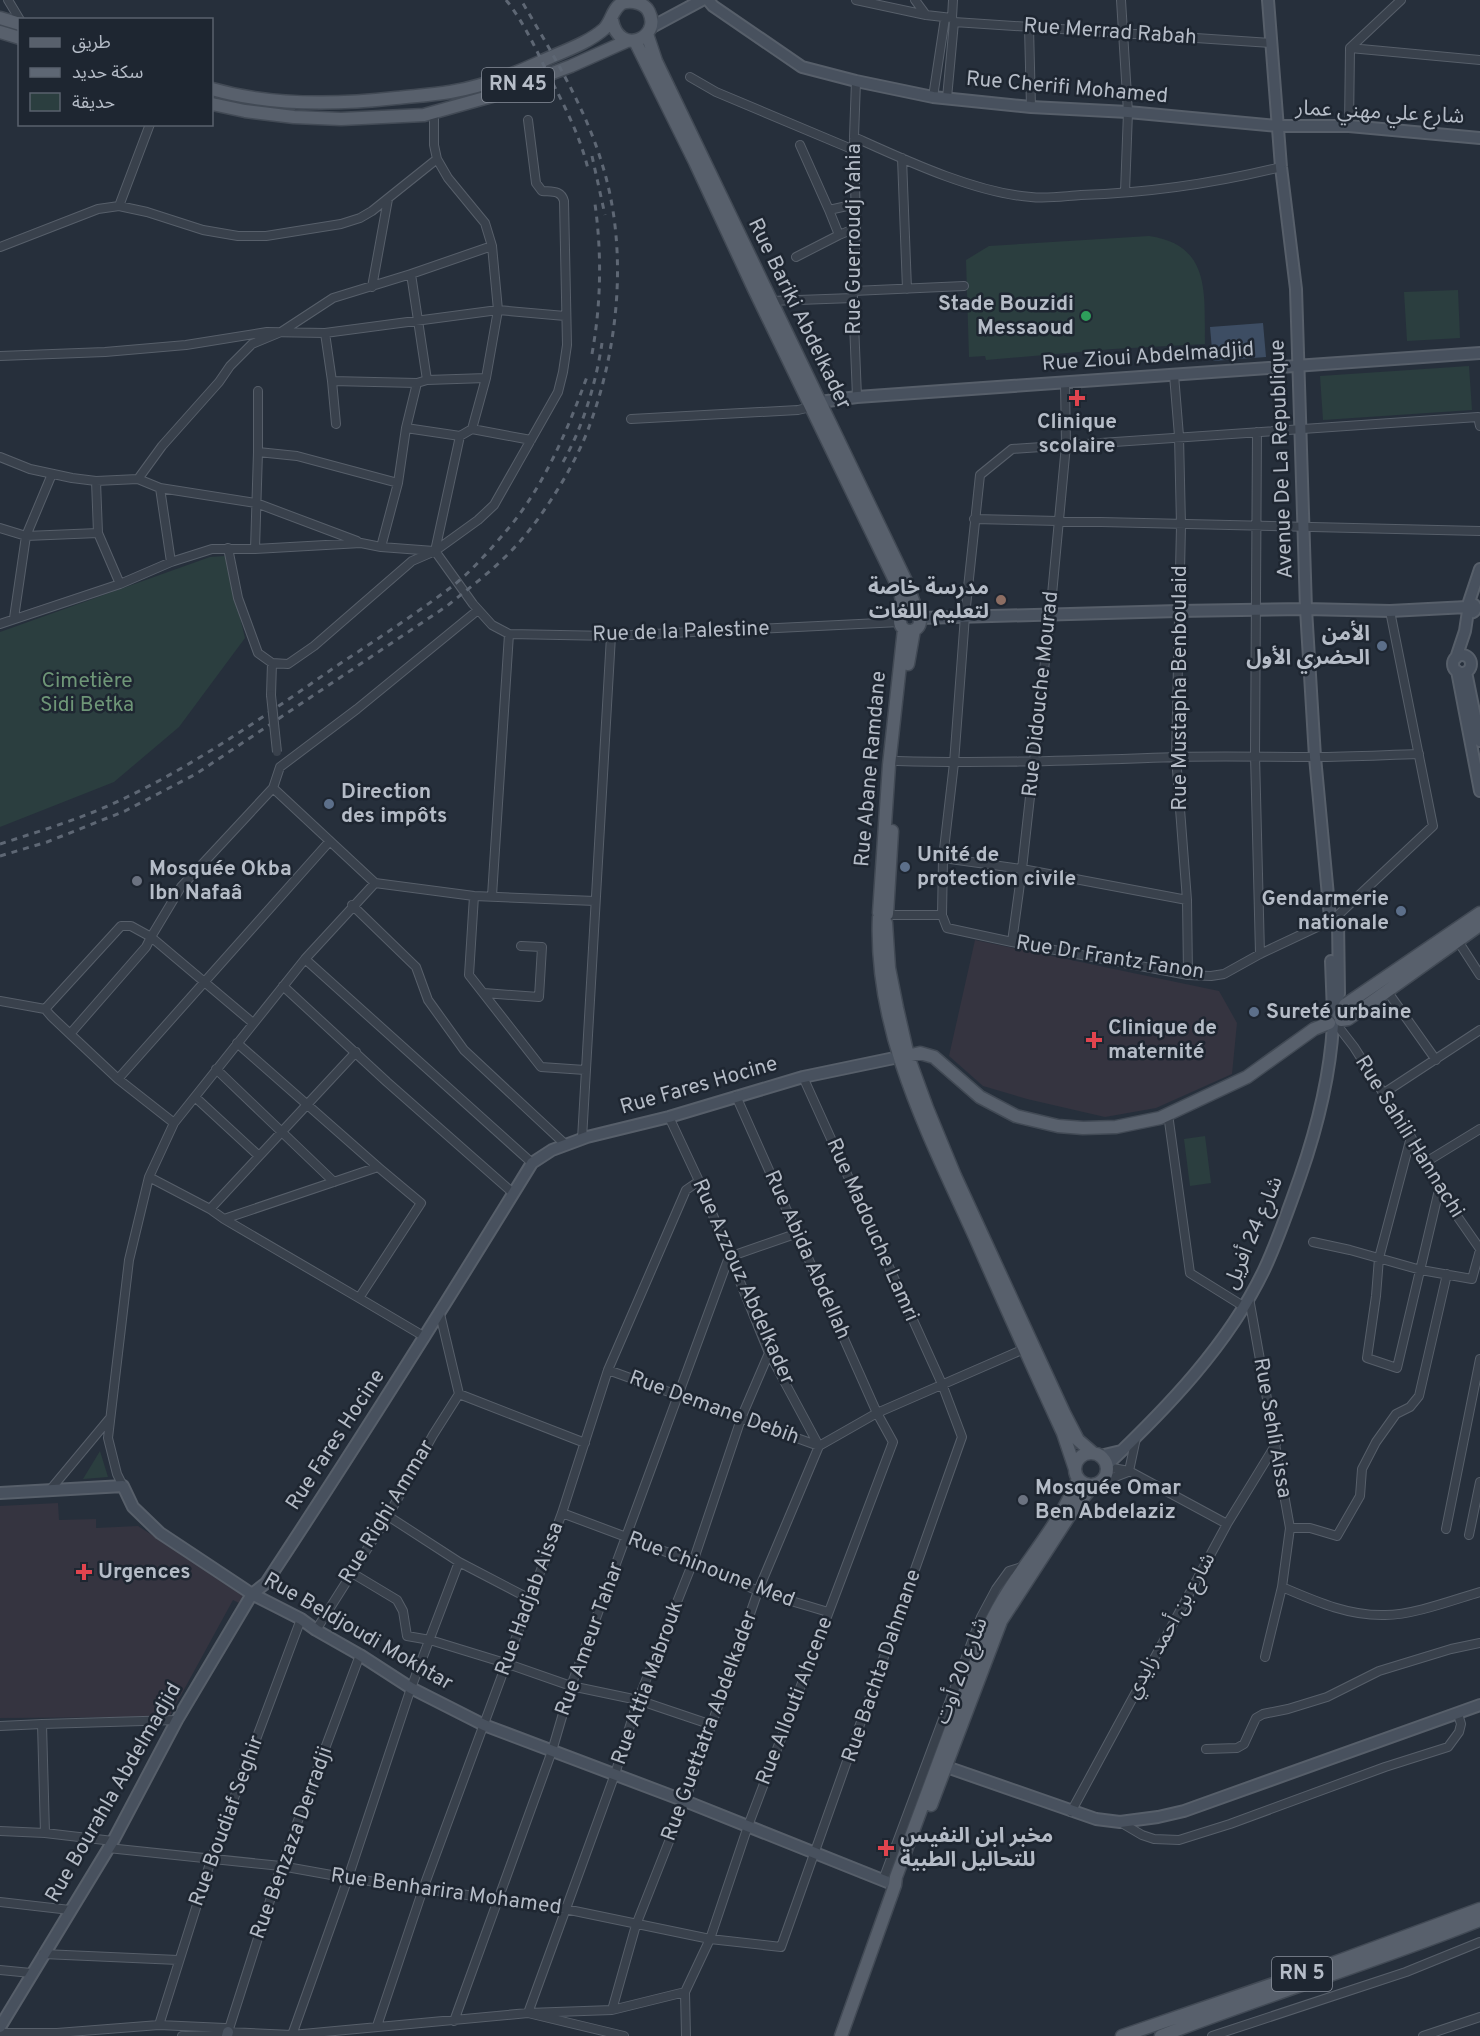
<svg xmlns="http://www.w3.org/2000/svg" width="1480" height="2036" viewBox="0 0 1480 2036" font-family="Overpass,'Noto Sans Arabic',sans-serif">
  <rect width="100%" height="100%" fill="#262f3b"/>
  <path fill="#353440" d="M975,940L1219,991L1237,1023L1232,1074L1156,1108L1105,1117L1027,1099L983,1086L949,1056Z
    M58,1503L59,1520L96,1519V1528L138,1526L244,1594L239,1603L233,1600L169,1717L0,1718V1506Z"/>
  <path fill="#2b3e3f" d="M1149,236C1212,245 1204,295 1205,344L1113,349L986,360L985,356L969,357L966,260L989,246Z
    M1458,290L1460,338L1407,341L1404,292Z
    M1469,366L1472,410L1323,420L1320,376Z
    M225,556L245,638L179,727L114,782L0,827V632L210,557Z
    M1205,1136L1211,1183L1190,1186L1184,1139Z
    M100,1451L108,1477L83,1479Z"/>
  <path fill="#3d4d63" d="M1263,323L1266,357L1213,361L1210,327Z"/>
  <g fill="none" stroke-linecap="round" stroke-linejoin="round">
    <defs>
      <path id="street" d="M8,0L20,20
        M856,0L926,15L952,18
        M915,0L926,15
        M1121,0L1128,112L1125,192
        M952,18L954,22L1271,43
        M952,18L953,0
        M1029,27L1031,107
        M1350,48L1480,60
        M690,77L716,92L854,150
        M856,81L854,137L856,228L853,298L857,397
        M933,97L945,18
        M947,98L954,22
        M434,113V145L437,159L448,178L485,223L492,246
        M1349,126L1350,48L1401,0
        M854,137C905,160 975,193 1031,197C1047,199 1065,196 1081,195C1148,193 1216,183 1281,167
        M800,145L829,210L856,204
        M902,158L907,289
        M119,206L150,124
        M829,210L839,235L856,228
        M0,247L98,209L119,206L147,212L203,230L238,236H266L341,224L360,218L372,211L437,159
        M796,257L839,235
        M372,287L388,199
        M853,291L964,286
        M771,301L853,298
        M325,333L332,381L417,383L427,380L486,378
        M0,356L105,352L186,345L267,332L325,333L498,310L565,316
        M1174,375L1179,436L1181,525L1176,757L1187,900L1188,975
        M427,380L411,274L492,246L498,310L486,378L472,429L460,436L435,551L473,604L492,625L509,634L611,636L900,622
        M332,381L336,424
        M631,419L798,410L811,407
        M406,428L460,436
        M472,429L531,440
        M1257,432L1255,755L1260,954
        M258,452L297,456L398,483
        M0,457L30,469L72,478L96,481L138,479L160,488L256,503L357,541
        M138,479L162,446L219,382L230,366L252,344L281,332L333,298L411,274
        M96,481L98,533L120,584
        M160,488L171,562
        M974,519L1480,531
        M0,528L26,536L98,533
        M381,547L398,483L406,428L417,383
        M228,548L238,598L258,653L272,663L288,664L314,646L412,561L435,551L478,520L494,505L558,392L563,372L567,345L564,201C561,190 552,192 542,191L536,183L528,120
        M255,549L258,452V391
        M14,618L26,536L52,474
        M0,624L120,584L171,562L212,549H255L361,543L381,547L434,551
        M271,695L272,663
        M897,761C991,764 1084,760 1178,757C1223,756 1269,757 1314,757C1349,757 1384,755 1419,754
        M943,858L1022,869L1187,900
        M375,883L273,788L280,767L357,709L478,610
        M474,896L469,975L541,1067L585,1070
        M492,896L509,634
        M352,905L416,967L428,1000L464,1050L566,1145
        M887,915H942L947,928L1012,942L1188,975L1211,976L1224,974L1260,954L1330,921
        M942,915L943,858L954,763L965,616L980,475L1012,449L1478,417L1480,426
        M1337,916L1433,826L1390,611
        M1458,941L1480,975
        M1012,942L1022,869L1050,616L1066,445L1065,383
        M305,959L532,1163
        M283,986L387,1082L513,1193
        M1385,988L1436,1060
        M484,993L539,997L542,947L521,946
        M0,1001L45,1009
        M253,1023L151,937L181,887L273,788
        M1337,1025L1354,1047L1411,1137L1426,1162L1439,1190L1480,1249
        M70,1034L51,1016L45,1009L121,926H131L151,937L146,947L70,1034L118,1079L174,1123
        M237,1043L378,1167
        M216,1069L334,1182
        M118,1079L329,842
        M1384,1093L1480,1030
        M195,1097L259,1156
        M1168,1114L1190,1273L1243,1306
        M669,1117L699,1181L769,1353L819,1446
        M1411,1137L1379,1258L1376,1296L1367,1358L1397,1368L1439,1190
        M582,1139L611,636
        M1426,1162L1480,1129
        M210,1209L356,1052
        M224,1219L359,1298
        M1313,1242L1350,1250L1421,1270L1472,1279L1480,1250
        M1249,1298L1290,1528L1282,1587L1265,1657
        M440,1314L459,1394L585,1443
        M425,1337L359,1298L421,1203L378,1167L224,1219L210,1209L149,1177L174,1123L305,959L375,883L474,896L595,901
        M608,1370L819,1446
        M819,1446L877,1413L1024,1349
        M1107,1467L1129,1471L1227,1524
        M1129,1471L1136,1438
        M1102,1482L1128,1472
        M123,1486L117,1474L108,1438L129,1260L149,1177
        M50,1490L110,1418
        M562,1513L693,1562L758,1591L828,1612
        M388,1516L459,1562L530,1599
        M1290,1528H1310L1337,1536L1360,1496L1362,1469L1376,1442L1396,1414L1410,1407L1419,1396L1447,1274
        M1446,1529L1480,1359
        M1469,1535L1480,1482
        M352,1573L397,1600L403,1611L407,1636L430,1640L505,1663L571,1686L638,1700L712,1725
        M1282,1587C1315,1601 1348,1616 1385,1615C1413,1615 1453,1600 1480,1592
        M316,1630L388,1516L433,1435L459,1394
        M42,1724L177,1720
        M0,1726L42,1724L45,1833
        M1206,1749L1237,1748L1244,1744L1256,1718L1263,1714L1288,1709L1327,1697L1379,1671L1451,1649L1480,1643
        M1071,1812L1227,1524L1276,1444
        M1120,1822L1142,1835L1154,1839L1179,1840L1230,1824L1385,1767L1448,1747L1459,1732L1461,1724L1458,1714
        M0,1831L45,1833L113,1841
        M108,1848L281,1866L348,1878L565,1909L710,1939L781,1947L962,1437L942,1384L803,1077
        M883,1880L981,1617L996,1589L1009,1571L1025,1566
        M0,1902L70,1910
        M43,1954L178,1960
        M0,1970L31,1973
        M612,2010L636,1925L685,1801L758,1591L819,1446
        M454,2021L552,1751L571,1686L729,1257L798,1233
        M159,2025L212,1857L301,1619
        M377,2026L423,1889L562,1513L608,1370L686,1190L699,1181
        M228,2032L281,1866L360,1655
        M0,2034L4,2033H57L159,2025L225,2028L228,2032
        M292,2035L348,1878L411,1688L459,1562
        M182,2036L223,2035L228,2032L292,2035L528,2013L612,2010L685,1992
        M624,2036L528,2013L615,1774L638,1700L693,1562L742,1416L769,1353
        M686,2036L685,1992L710,1939L748,1826L893,1442L877,1413L736,1096
        M1212,2036L1406,1972L1480,1942
        M1423,2036L1480,2017"/>
      <path id="secondary" d="M708,0L713,6L802,67L856,81L933,97L1031,107L1128,112L1277,126H1349L1480,138
        M1268,0L1281,167L1296,289L1306,609L1315,757L1330,917
        M650,28L702,0
        M820,402L857,397L1480,353
        M1466.5 608a4.5 4.5 0 1 1 9 0a4.5 4.5 0 1 1-9 0Z
        M1468,605L1480,569
        M920,618L1178,611L1306,609L1390,611L1467,607
        M1453 664a9 9 0 1 1 18 0a9 9 0 1 1-18 0Z
        M1456,658L1465,631L1468,611
        M1457,671L1480,791
        M1466,672L1480,741
        M1331,961L1333,1012
        M1336,1014L1339,993L1338,920
        M1100,1456L1121,1451
        M1107,1465C1167,1408 1228,1345 1264,1270C1278,1240 1289,1208 1300,1177C1317,1128 1330,1077 1333,1025
        M0,1493L123,1486L133,1507L160,1533L252,1594L301,1619L316,1630L360,1655L411,1688L484,1725L685,1801L895,1885
        M938,1764L1096,1819L1120,1822L1158,1817L1184,1811L1480,1705
        M0,2027L113,1841L177,1720L252,1594L266,1583C357,1445 445,1305 532,1163L552,1150L587,1137L669,1117L803,1077L899,1057
        M227,2036L228,2032"/>
      <path id="primary" d="M0,18L20,24
        M0,32L20,38
        M647,34L656,61L905,579L914,603V612
        M635,41L695,162L754,289L900,591L904,612
        M212,89C271,106 335,105 396,98C414,96 432,95 450,92C481,87 512,75 540,62C561,52 587,44 604,29C612,21 612,9 622,3C632,0 645,3 649,12C662,38 619,57 612,20
        M212,104L245,111L294,117L341,119L424,115L492,96L571,66L627,41
        M900 621a10 10 0 1 1 20 0a10 10 0 1 1-20 0Z
        M908,664L914,630
        M879,913L889,765L904,629
        M887,914L892,831
        M879,917C874,1032 929,1135 975,1237C1004,1303 1033,1368 1063,1433L1075,1469
        M886,923L889,968L897,1008L908,1056L927,1108L955,1176L1064,1413L1078,1440L1093,1453
        M1339,1015L1345,1005L1480,913
        M1341,1020L1348,1019L1480,925
        M903,1057L920,1053L934,1057L980,1097L1016,1116L1058,1126L1083,1128L1116,1127L1160,1118L1247,1077L1314,1029L1329,1023
        M1075 1469a16 16 0 1 1 32 0a16 16 0 1 1-32 0Z
        M931,1805L1001,1621L1075,1507L1093,1486
        M841,2036L895,1885L896,1877L989,1626C1013,1573 1057,1532 1078,1479
        M1122,2036L1320,1968L1480,1909
        M1161,2036C1266,1995 1375,1962 1480,1920"/>
    </defs>
    <use href="#street" stroke="#575f6a" stroke-width="10"/>
    <use href="#secondary" stroke="#575f6a" stroke-width="14"/>
    <use href="#primary" stroke="#424a55" stroke-width="15"/>
    <use href="#street" stroke="#39414c" stroke-width="8"/>
    <use href="#secondary" stroke="#48515e" stroke-width="10"/>
    <use href="#primary" stroke="#58606c" stroke-width="12"/>
    <path stroke="#5e6774" stroke-width="3" stroke-dasharray="6 6" stroke-linecap="butt" d="M506,0C523,21 535,47 547,72C563,103 580,135 588,169
      M592,156L605,215
      M592,354C601,304 602,255 595,204
      M563,462C583,427 596,383 602,343
      M0,844C43,830 87,817 127,797C202,761 270,712 338,665C376,640 414,615 450,588C470,573 491,549 507,530C545,485 568,429 588,374
      M0,856L47,842L125,811L196,774L447,606C473,585 500,565 522,539C547,510 576,463 589,427C619,347 628,249 603,167C586,108 552,53 521,0"/>
    <defs>
      <path id="street-bridge" d="M271,695L277,752"/>
    </defs>
    <use href="#street-bridge" stroke="#575f6a" stroke-width="10" stroke-linecap="butt"/>
    <use href="#street-bridge" stroke="#39414c" stroke-width="8"/>
  </g>
  <circle fill="#2e9e5b" stroke="#1e2631" stroke-width="2" cx="1086" cy="316" r="6"/>
  <g fill="#e0444e" stroke="#1e2631" stroke-width="2">
    <path d="M1074 389h6v6h6v6h-6v6h-6v-6h-6v-6h6z"/>
    <path d="M1091 1031h6v6h6v6h-6v6h-6v-6h-6v-6h6z"/>
    <path d="M81 1563h6v6h6v6h-6v6h-6v-6h-6v-6h6z"/>
    <path d="M883 1839h6v6h6v6h-6v6h-6v-6h-6v-6h6z"/>
  </g>
  <circle fill="#8d6e63" stroke="#1e2631" stroke-width="2" cx="1001" cy="600" r="6"/>
  <g fill="#5c6f8a" stroke="#1e2631" stroke-width="2">
    <circle cx="1382" cy="646" r="6"/>
    <circle cx="329" cy="804" r="6"/>
    <circle cx="905" cy="867" r="6"/>
    <circle cx="1401" cy="911" r="6"/>
    <circle cx="1254" cy="1012" r="6"/>
  </g>
  <g fill="#6b7280" stroke="#1e2631" stroke-width="2">
    <circle cx="137" cy="881" r="6"/>
    <circle cx="1023" cy="1500" r="6"/>
  </g>
  <g text-anchor="middle" dominant-baseline="central" stroke-width="5" stroke-linejoin="round" paint-order="stroke">
    <g fill="#1e2631" stroke="#888f9a" stroke-width="1.5">
      <rect x="482" y="68" width="72" height="34" rx="4.5"/>
      <rect x="1272" y="1957" width="60" height="34" rx="4.5"/>
    </g>
    <g font-size="20" font-weight="bold" fill="#b5bcc7">
      <text x="518" y="85">RN 45</text>
      <text x="1302" y="1974">RN 5</text>
    </g>
    <g font-size="21" fill="#b5bcc7" stroke="#1e2631">
      <text transform="translate(1110 32) rotate(4)">Rue Merrad Rabah</text>
      <text transform="translate(1067 88) rotate(5)">Rue Cherifi Mohamed</text>
      <text transform="translate(1380 113) rotate(3)">شارع علي مهني عمار</text>
      <text transform="translate(854 239) rotate(-90)">Rue Guerroudj Yahia</text>
      <text transform="translate(799 314) rotate(64)">Rue Bariki Abdelkader</text>
      <text transform="translate(1148 357) rotate(-4)">Rue Zioui Abdelmadjid</text>
      <text transform="translate(1282 459) rotate(-92)">Avenue De La Republique</text>
      <text transform="translate(681 632) rotate(-2)">Rue de la Palestine</text>
      <text transform="translate(1180 688) rotate(-90)">Rue Mustapha Benboulaid</text>
      <text transform="translate(1041 694) rotate(-84)">Rue Didouche Mourad</text>
      <text transform="translate(871 769) rotate(-85)">Rue Abane Ramdane</text>
      <text transform="translate(1110 958) rotate(9)">Rue Dr Frantz Fanon</text>
      <text transform="translate(699 1086) rotate(-16)">Rue Fares Hocine</text>
      <text transform="translate(1409 1137) rotate(58)">Rue Sahili Hannachi</text>
      <text transform="translate(872 1230) rotate(66)">Rue Madouche Lamri</text>
      <text transform="translate(1254 1233) rotate(-67)">شارع 24 أفريل</text>
      <text transform="translate(807 1255) rotate(66)">Rue Abida Abdellah</text>
      <text transform="translate(743 1282) rotate(66)">Rue Azzouz Abdelkader</text>
      <text transform="translate(714 1408) rotate(20)">Rue Demane Debih</text>
      <text transform="translate(1272 1428) rotate(80)">Rue Sehli Aissa</text>
      <text transform="translate(336 1440) rotate(-57)">Rue Fares Hocine</text>
      <text transform="translate(387 1512) rotate(-59)">Rue Righi Ammar</text>
      <text transform="translate(711 1570) rotate(21)">Rue Chinoune Med</text>
      <text transform="translate(530 1599) rotate(-70)">Rue Hadjab Aissa</text>
      <text transform="translate(1171 1626) rotate(-61)">شارع بن أحمد زايدي</text>
      <text transform="translate(358 1632) rotate(30)">Rue Beldjoudi Mokhtar</text>
      <text transform="translate(590 1639) rotate(-70)">Rue Ameur Tahar</text>
      <text transform="translate(882 1666) rotate(-71)">Rue Bachta Dahmane</text>
      <text transform="translate(962 1671) rotate(-69)">شارع 20 أوت</text>
      <text transform="translate(648 1683) rotate(-70)">Rue Attia Mabrouk</text>
      <text transform="translate(795 1701) rotate(-69)">Rue Allouti Ahcene</text>
      <text transform="translate(710 1726) rotate(-70)">Rue Guettatra Abdelkader</text>
      <text transform="translate(114 1793) rotate(-60)">Rue Bourahla Abdelmadjid</text>
      <text transform="translate(227 1821) rotate(-70)">Rue Boudiaf Seghir</text>
      <text transform="translate(292 1843) rotate(-70)">Rue Benzaza Derradji</text>
      <text transform="translate(446 1892) rotate(8)">Rue Benharira Mohamed</text>
    </g>
    <g font-size="21" font-weight="bold" fill="#b5bcc7" stroke="#1e2631" text-anchor="start">
      <text x="1074" y="304" text-anchor="end">Stade Bouzidi<tspan x="1074" dy="24">Messaoud</tspan></text>
      <text x="1077" y="422" text-anchor="middle">Clinique<tspan x="1077" dy="24">scolaire</tspan></text>
      <text x="989" y="588" text-anchor="end">مدرسة خاصة<tspan x="989" dy="24">لتعليم اللغات</tspan></text>
      <text x="1370" y="634" text-anchor="end">الأمن<tspan x="1370" dy="24">الحضري الأول</tspan></text>
      <text x="341" y="792">Direction<tspan x="341" dy="24">des impôts</tspan></text>
      <text x="917" y="855">Unité de<tspan x="917" dy="24">protection civile</tspan></text>
      <text x="149" y="869">Mosquée Okba<tspan x="149" dy="24">Ibn Nafaâ</tspan></text>
      <text x="1389" y="899" text-anchor="end">Gendarmerie<tspan x="1389" dy="24">nationale</tspan></text>
      <text x="1266" y="1012">Sureté urbaine</text>
      <text x="1108" y="1028">Clinique de<tspan x="1108" dy="24">maternité</tspan></text>
      <text x="1035" y="1488">Mosquée Omar<tspan x="1035" dy="24">Ben Abdelaziz</tspan></text>
      <text x="98" y="1572">Urgences</text>
      <text x="900" y="1836">مخبر ابن النفيس<tspan x="900" dy="24">للتحاليل الطبية</tspan></text>
    </g>
    <g font-size="21" fill="#6e9677" stroke="#1e2631">
      <text x="87" y="681">Cimetière<tspan x="87" dy="24">Sidi Betka</tspan></text>
    </g>
  </g>
  <rect x="18" y="18" width="195" height="108" fill="#1e2631" stroke="#5a626d" stroke-width="1.5"/>
  <rect x="30" y="38" width="30" height="9" fill="#58606c" stroke="#5a626d" stroke-width="1.5"/>
  <text x="72" y="48" font-size="18" fill="#b5bcc7">طريق</text>
  <rect x="30" y="68" width="30" height="9" fill="#5e6774" stroke="#5a626d" stroke-width="1.5"/>
  <text x="72" y="78" font-size="18" fill="#b5bcc7">سكة حديد</text>
  <rect x="30" y="93" width="30" height="18" fill="#2b3e3f" stroke="#5a626d" stroke-width="1.5"/>
  <text x="72" y="108" font-size="18" fill="#b5bcc7">حديقة</text>
</svg>
